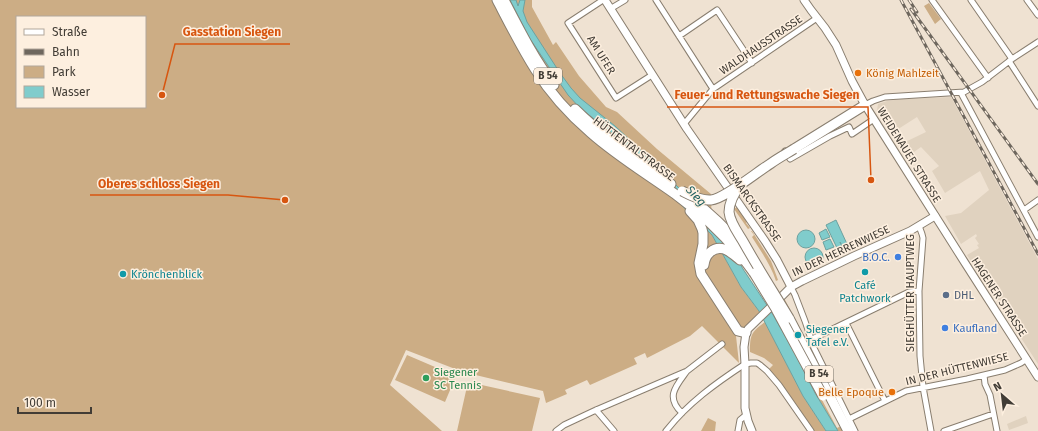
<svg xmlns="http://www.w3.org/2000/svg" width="1038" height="431" viewBox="0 0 1038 431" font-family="'Fira Sans',sans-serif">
  <rect width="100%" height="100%" fill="#efe2d2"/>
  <path fill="#e0d2bf" d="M951,97L1038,259V364L967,255L979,248L977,245L979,244L975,238L977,236L976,234L961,244L945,216L961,213L989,190L980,171L945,193L932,171L939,166L921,147L907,157L899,145L926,132L917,117L892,133L877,110L878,104L887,101L902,99Z
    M1026,416L1028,423L1009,430L1007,424Z"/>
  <path fill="#ccad85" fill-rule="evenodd" d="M0,0H532V7L553,45L556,42L579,76L606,107L617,112L657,149L711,194L712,235L741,287L759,311L763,319L736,336L739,363L702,326L690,336L647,358L645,353L634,358L637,364L590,385L587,380L565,390L567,394L546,403L543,391L463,372L406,350L390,385L442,431H0ZM17,17H145V107H17Z
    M929,3L941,19L935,24L924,6Z
    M737,207L747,222L746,223L750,228L748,229L734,209Z
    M751,231H752L771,261L778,280L776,281C771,265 760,250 752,237L754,235Z
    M784,298L850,425L853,431H838L815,393L771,311ZM798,355L847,423L837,428Z
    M765,322L803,396L826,431H811L767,371L773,365L764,358L750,352C750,335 751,332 765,322Z
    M407,355L456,376L445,402L395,380Z
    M468,382L540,398L532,431H457Z
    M708,418L716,422L715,431H701Z"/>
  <path fill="#80cccc" stroke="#6da19f" d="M510,0H516L518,6L520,0H525L523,11L527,22L560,73L571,88L580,98L615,126L651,160L721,230L743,269L772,313L797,357L815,393L838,431H826L803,396L759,311L741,287L712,235L672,196L616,136L580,108L568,95L530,39Z
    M836,220L847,244L842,246L840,242L842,246L837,248L826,225Z
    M826,229L830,237L822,240L819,233Z
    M797 239a9 9 0 1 1 18 0a9 9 0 1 1-18 0Z
    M830,239L834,247L826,250L823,242Z
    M805 257a9 9 0 1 1 18 0a9 9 0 1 1-18 0Z"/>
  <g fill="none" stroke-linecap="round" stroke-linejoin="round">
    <defs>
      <path id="minor" d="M603,0L568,23L616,98L652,75
        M656,0L713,89
        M932,0L988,78
        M971,0L1012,59
        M1027,0L1038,15
        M610,9L625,0
        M679,36L717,10L752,63
        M1009,61L1038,106
        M961,93L1038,237
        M865,105L873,101L885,97L964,92L982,82L1012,59L1038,42
        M684,124L713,89L817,18
        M785,151L790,159L830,136L849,127L852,134L874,119
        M1024,210L1038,200
        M919,226L922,234L923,238L919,291L920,356L923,387L931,431
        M791,287L795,295L805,321L814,348L855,431
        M846,323L885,401
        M812,339L909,292L919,291
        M984,375L985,384L990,395L997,431
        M596,410L614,431
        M682,413C665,397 676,386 687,371
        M849,419L906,391L967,379L1005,370L1021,363L1027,359
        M556,431L564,425L596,410L687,371L722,344
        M666,431C688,403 716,383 745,364L751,363H757L760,365L767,371L779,385L811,431
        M738,431L740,420L746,415
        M944,431L993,414"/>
      <path id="tertiary" d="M605,0L687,129L765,241L777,260L791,287
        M752,431L748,421L745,408V364L744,347L746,333L748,329L783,295L791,287L802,281L854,256L910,231L935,216"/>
      <path id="secondary" d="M804,0L811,10L825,28L836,45L852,81L865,105L965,263L1038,377"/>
      <path id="trunk" d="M497,0C509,23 521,47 535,69C550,93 570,115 591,133C617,156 647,174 675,194C705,216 732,242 754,273
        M504,0C519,29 534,59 554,85
        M575,109C604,138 638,160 671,184
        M794,149L865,105
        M688,196C709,212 728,230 745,250
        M690,211L698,220L702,229L703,233V244L699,263L701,274L738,331L746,333
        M704,265C705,255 713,246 724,249C730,251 735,256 740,260
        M789,318L848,431"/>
    </defs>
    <use href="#minor" stroke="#897e6f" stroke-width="7"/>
    <use href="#tertiary" stroke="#897e6f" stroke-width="9"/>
    <use href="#secondary" stroke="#897e6f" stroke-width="9"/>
    <use href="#trunk" stroke="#897e6f" stroke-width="11"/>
    <use href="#minor" stroke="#fff" stroke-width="5"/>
    <use href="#tertiary" stroke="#fff" stroke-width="7"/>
    <use href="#secondary" stroke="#fff" stroke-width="7"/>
    <use href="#trunk" stroke="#fff" stroke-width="9"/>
    <defs>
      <path id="rail" d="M901,0L1038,254
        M909,0L917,12
        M911,9L1038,184"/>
    </defs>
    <use href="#rail" stroke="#6e675e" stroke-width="3"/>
    <use href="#rail" stroke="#fdefdf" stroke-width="1.5" stroke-dasharray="4.5" stroke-linecap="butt"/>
    <defs>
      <path id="trunk-bridge" d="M741,184C735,192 729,201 729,212C730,223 739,234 744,243C758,268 774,293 789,318
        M682,191C690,195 701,201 711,200C724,199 757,172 770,164C778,158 786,154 794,149
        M754,273L776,309L823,396"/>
    </defs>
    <use href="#trunk-bridge" stroke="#897e6f" stroke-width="11" stroke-linecap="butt"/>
    <use href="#trunk-bridge" stroke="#fff" stroke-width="9"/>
  </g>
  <g fill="#e8710a" stroke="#fdefdf" stroke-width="1.5">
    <circle cx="858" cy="73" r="4"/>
    <circle cx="892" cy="392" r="4"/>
  </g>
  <g fill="#3f7fe0" stroke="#fdefdf" stroke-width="1.5">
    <circle cx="898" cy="257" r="4"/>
    <circle cx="945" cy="328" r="4"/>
  </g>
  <g fill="#0f9aa8" stroke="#fdefdf" stroke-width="1.5">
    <circle cx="865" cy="272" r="4"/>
    <circle cx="123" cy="274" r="4"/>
    <circle cx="798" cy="335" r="4"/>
  </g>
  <circle fill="#5c6f8a" stroke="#fdefdf" stroke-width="1.5" cx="946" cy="295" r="4"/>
  <circle fill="#2e9e5b" stroke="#fdefdf" stroke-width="1.5" cx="426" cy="378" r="4"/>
  <g text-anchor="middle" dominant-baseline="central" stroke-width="3" stroke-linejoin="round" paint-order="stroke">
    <g fill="#fdefdf" stroke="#797268" stroke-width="1">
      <rect x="534" y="68" width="28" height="16" rx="3"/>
      <rect x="805" y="366" width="28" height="16" rx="3"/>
    </g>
    <g font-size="10" font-weight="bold" fill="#413c35">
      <text x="548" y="76">B 54</text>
      <text x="819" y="374">B 54</text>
    </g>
    <g font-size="11" fill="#413c35" stroke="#fdefdf">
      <text transform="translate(761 45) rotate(-34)">WALDHAUSSTRASSE</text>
      <text transform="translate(601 55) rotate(58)">AM UFER</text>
      <text transform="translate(634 149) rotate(37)">HÜTTENTALSTRASSE</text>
      <text transform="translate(909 155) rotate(58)">WEIDENAUER STRASSE</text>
      <text transform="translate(752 203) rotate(55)">BISMARCKSTRASSE</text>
      <text transform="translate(841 251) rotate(-25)">IN DER HERRENWIESE</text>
      <text transform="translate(910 293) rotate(-90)">SIEGHÜTTER HAUPTWEG</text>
      <text transform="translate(999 297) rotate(57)">HAGENER STRASSE</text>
      <text transform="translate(957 369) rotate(-14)">IN DER HÜTTENWIESE</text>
    </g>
    <g font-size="11" fill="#c56008" stroke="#fdefdf" text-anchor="start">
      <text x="866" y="73">König Mahlzeit</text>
      <text x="884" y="392" text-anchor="end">Belle Epoque</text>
    </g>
    <g font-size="11" fill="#366cbe" stroke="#fdefdf" text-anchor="end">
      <text x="890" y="257">B.O.C.</text>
      <text x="953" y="328" text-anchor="start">Kaufland</text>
    </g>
    <g font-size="11" fill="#0d838f" stroke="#fdefdf" text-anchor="start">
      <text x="131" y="274">Krönchenblick</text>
      <text x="865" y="285" text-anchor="middle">Café<tspan x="865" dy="13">Patchwork</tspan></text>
      <text x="806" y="329">Siegener<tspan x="806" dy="13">Tafel e.V.</tspan></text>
    </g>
    <g font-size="11" fill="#4e5e75" stroke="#fdefdf" text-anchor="start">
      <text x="954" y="295">DHL</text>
    </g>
    <g font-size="11" fill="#27864d" stroke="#fdefdf" text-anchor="start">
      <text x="434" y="372">Siegener<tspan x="434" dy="13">SC Tennis</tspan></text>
    </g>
    <g font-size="12" font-style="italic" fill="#216161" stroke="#fdefdf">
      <text transform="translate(696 196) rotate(47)">Sieg</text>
    </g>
  </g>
  <path fill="none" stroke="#d75610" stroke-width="1.5" d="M162 95L175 44H290M871 180L868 107H667M285 200L228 195H90"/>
  <g fill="#d75610" stroke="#fdefdf" stroke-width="1.5">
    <circle cx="162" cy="95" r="4"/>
    <circle cx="871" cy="180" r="4"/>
    <circle cx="285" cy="200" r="4"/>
  </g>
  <g font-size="12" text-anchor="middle" font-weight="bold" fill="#d75610" stroke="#fdefdf" stroke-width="3" stroke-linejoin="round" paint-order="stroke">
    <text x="232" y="36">Gasstation Siegen</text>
    <text x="767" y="99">Feuer- und Rettungswache Siegen</text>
    <text x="159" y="188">Oberes schloss Siegen</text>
  </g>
  <rect x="16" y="16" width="130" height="92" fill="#fdefdf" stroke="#b2a79b"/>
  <rect x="24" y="29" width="20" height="6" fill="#ffffff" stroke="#b2a79b"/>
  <text x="52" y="36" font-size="12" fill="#413c35">Straße</text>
  <rect x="24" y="49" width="20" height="6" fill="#6e675e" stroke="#b2a79b"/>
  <text x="52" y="56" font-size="12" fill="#413c35">Bahn</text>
  <rect x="24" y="66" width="20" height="12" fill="#ccad85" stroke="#b2a79b"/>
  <text x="52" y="76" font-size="12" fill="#413c35">Park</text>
  <rect x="24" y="86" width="20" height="12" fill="#80cccc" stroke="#b2a79b"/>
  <text x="52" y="96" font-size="12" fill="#413c35">Wasser</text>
  <g transform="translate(1002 395) rotate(332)" stroke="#fdefdf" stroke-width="3" paint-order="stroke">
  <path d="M0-3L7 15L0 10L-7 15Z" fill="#413c35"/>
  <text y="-6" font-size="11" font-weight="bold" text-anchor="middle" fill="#413c35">N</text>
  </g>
  <path d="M18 407v6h73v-6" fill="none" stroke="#413c35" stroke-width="2"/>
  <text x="24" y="407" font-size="12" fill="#413c35" stroke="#fdefdf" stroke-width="3" paint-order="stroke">100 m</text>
</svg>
